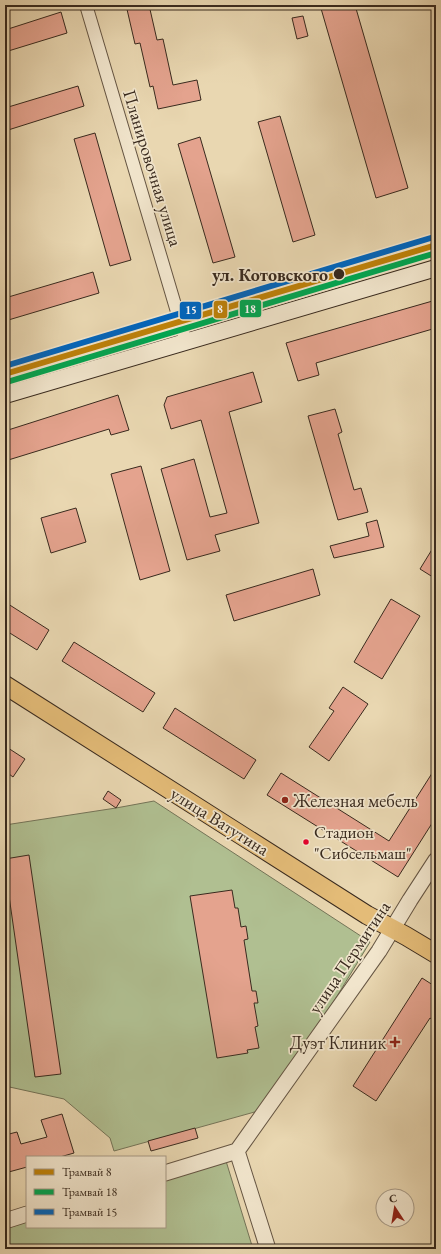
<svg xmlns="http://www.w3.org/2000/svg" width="441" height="1254" viewBox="0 0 441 1254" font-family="'EB Garamond',serif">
  <rect width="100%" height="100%" fill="#e9d7b1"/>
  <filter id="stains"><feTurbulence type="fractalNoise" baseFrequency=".005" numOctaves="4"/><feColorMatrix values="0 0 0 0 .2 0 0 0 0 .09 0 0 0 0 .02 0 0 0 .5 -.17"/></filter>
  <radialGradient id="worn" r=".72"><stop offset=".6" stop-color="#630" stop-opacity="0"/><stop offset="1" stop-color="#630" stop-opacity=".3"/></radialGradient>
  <path fill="#b0bf91" stroke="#747458" d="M154,801L370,942L269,1108L114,1151L110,1138L64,1099L5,1086V825L116,808Z
    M226,1161L253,1249H5V1227L27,1220V1227H165V1179Z"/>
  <path fill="#e4a38e" stroke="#392a1e" d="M126,5H149L157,40L163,39L173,85L197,80L201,100L158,109L153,86L150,87L140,43L135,44Z
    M320,5H355L408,188L376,198Z
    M61,12L67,33L5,52V30Z
    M303,16L308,36L297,39L292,18Z
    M78,86L84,106L5,131V108Z
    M280,116L315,235L293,242L258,122Z
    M95,133L131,260L110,266L74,139Z
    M200,137L235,257L213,263L178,144Z
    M93,272L99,293L5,321V298Z
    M436,300V328L316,363L319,375L298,381L286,343Z
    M253,372L262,402L229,412L259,523L215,535L220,551L187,560L161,469L194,459L210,517L227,513L201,420L171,429L164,405L167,397Z
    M118,395L129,430L111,435L109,429L5,461V431Z
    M335,409L342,432L338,434L354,490L361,488L368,512L338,520L308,416Z
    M141,466L170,571L140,580L111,474Z
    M76,508L86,542L51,553L41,518Z
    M377,520L384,547L334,558L330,546L369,536L366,523Z
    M436,543V579L420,569Z
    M313,569L320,595L234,621L226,595Z
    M391,599L420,616L382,679L354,662Z
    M5,602L49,630L37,650L5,630Z
    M74,642L155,693L143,712L62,661Z
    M343,687L368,704L329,761L309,747L334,711L329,708Z
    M175,708L256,760L244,779L163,728Z
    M5,746L25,759L13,777L5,771Z
    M436,767V817L398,877L267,795L281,773L389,841Z
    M108,791L121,800L116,808L103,799Z
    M29,855L61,1074L35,1077L5,868V859Z
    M232,890L235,908H238L241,927L246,926L248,939L244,940L252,991H256L258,1003H254L258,1026L255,1027L259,1048L247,1050L248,1053L217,1058L190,896Z
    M422,978L436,987V1022L430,1018L376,1101L353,1086Z
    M62,1114L74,1153L60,1157H27V1167L5,1173V1135L17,1132L21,1144L47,1137L41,1120Z
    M195,1128L198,1138L151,1151L148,1141Z"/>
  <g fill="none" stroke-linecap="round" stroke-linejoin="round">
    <defs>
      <path id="minor" d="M86,5L186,342"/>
      <path id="tertiary" d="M237,1151L379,951L410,900L436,860
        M237,1151L268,1249
        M165,1173L237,1151
        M5,1221L27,1214"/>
      <path id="secondary" d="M5,395L436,268"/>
      <path id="primary" d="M5,685L367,915L406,936L436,954"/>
    </defs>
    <use href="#minor" stroke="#655543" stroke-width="14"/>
    <use href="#tertiary" stroke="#655543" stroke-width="17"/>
    <use href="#secondary" stroke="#392a1e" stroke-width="18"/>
    <use href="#primary" stroke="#392a1e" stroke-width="20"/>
    <use href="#minor" stroke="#f1e5cc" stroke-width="12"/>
    <use href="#tertiary" stroke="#f1e5cc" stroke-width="15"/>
    <use href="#secondary" stroke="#f1e5cc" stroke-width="16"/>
    <use href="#primary" stroke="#e4bc78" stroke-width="18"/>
    <defs>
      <path id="tram-1" d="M5,374L436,245"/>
      <path id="tram-2" d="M7,382L436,253"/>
      <path id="tram-3" d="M5,366L434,237"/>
    </defs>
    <use href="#tram-1" stroke="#f1e5cc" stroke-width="9"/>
    <use href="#tram-2" stroke="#f1e5cc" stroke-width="9"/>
    <use href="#tram-3" stroke="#f1e5cc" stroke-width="9"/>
    <use href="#tram-1" stroke="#be8109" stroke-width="6"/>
    <use href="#tram-2" stroke="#00a651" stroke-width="6"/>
    <use href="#tram-3" stroke="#0065bd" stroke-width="6"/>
  </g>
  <circle fill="#392a1e" stroke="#f1e5cc" stroke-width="1.5" cx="339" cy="274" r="6"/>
  <g fill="#8f2418" stroke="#f1e5cc" stroke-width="1.5">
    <circle cx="285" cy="800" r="4"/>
    <path d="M393 1036h4v4h4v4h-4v4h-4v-4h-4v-4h4z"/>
  </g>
  <circle fill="#e4002b" stroke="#f1e5cc" stroke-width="1.5" cx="306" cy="842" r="3.5"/>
  <g text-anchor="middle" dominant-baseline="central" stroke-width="3.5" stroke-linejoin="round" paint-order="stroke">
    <g font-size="17" fill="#392a1e" stroke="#f1e5cc" text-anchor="start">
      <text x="314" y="832">Стадион<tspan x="314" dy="21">"Сибсельмаш"</tspan></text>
    </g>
    <g font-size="18" fill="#392a1e" stroke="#f1e5cc">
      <text transform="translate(153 168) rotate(73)">Планировочная улица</text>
      <text transform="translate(220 821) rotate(32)">улица Ватутина</text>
      <text transform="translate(349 957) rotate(-56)">улица Пермитина</text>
    </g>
    <g font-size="18" font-weight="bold" fill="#392a1e" stroke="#f1e5cc" text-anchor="end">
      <text x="328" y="274">ул. Котовского</text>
    </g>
    <g font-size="18" fill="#392a1e" stroke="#f1e5cc" text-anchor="start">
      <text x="293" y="800">Железная мебель</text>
      <text x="386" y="1042" text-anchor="end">Дуэт Клиник</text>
    </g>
  </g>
  <g stroke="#f1e5cc" stroke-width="1.5">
    <rect x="239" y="299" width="23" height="19" rx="4" fill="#00a651"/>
    <rect x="213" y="300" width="15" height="19" rx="4" fill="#be8109"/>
    <rect x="179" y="301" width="23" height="19" rx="4" fill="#0065bd"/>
  </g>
  <g font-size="11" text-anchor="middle" font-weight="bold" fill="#fff">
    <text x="250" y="313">18</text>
    <text x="220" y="313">8</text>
    <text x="191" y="314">15</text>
  </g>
  <rect width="441" height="1254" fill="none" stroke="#e9d7b1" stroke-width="20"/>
  <rect x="6" y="6" width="429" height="1242" fill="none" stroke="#392a1e" stroke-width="2"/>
  <rect x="10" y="10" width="421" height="1234" fill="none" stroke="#392a1e"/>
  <rect x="26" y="1156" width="140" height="72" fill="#f1e5cc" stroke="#a79a86"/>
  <rect x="34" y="1169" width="20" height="6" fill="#be8109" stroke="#a79a86"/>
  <text x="62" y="1176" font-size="12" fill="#392a1e">Трамвай 8</text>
  <rect x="34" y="1189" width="20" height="6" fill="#00a651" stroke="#a79a86"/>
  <text x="62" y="1196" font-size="12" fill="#392a1e">Трамвай 18</text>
  <rect x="34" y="1209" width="20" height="6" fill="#0065bd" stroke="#a79a86"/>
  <text x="62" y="1216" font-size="12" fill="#392a1e">Трамвай 15</text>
  <g transform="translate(395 1208) rotate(348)"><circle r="19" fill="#f1e5cc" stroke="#a79a86"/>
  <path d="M0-3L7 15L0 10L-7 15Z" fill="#8f2418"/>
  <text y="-6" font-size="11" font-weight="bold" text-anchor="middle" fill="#392a1e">С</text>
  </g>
  <rect width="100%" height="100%" filter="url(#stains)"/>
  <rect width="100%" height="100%" fill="url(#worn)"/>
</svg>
